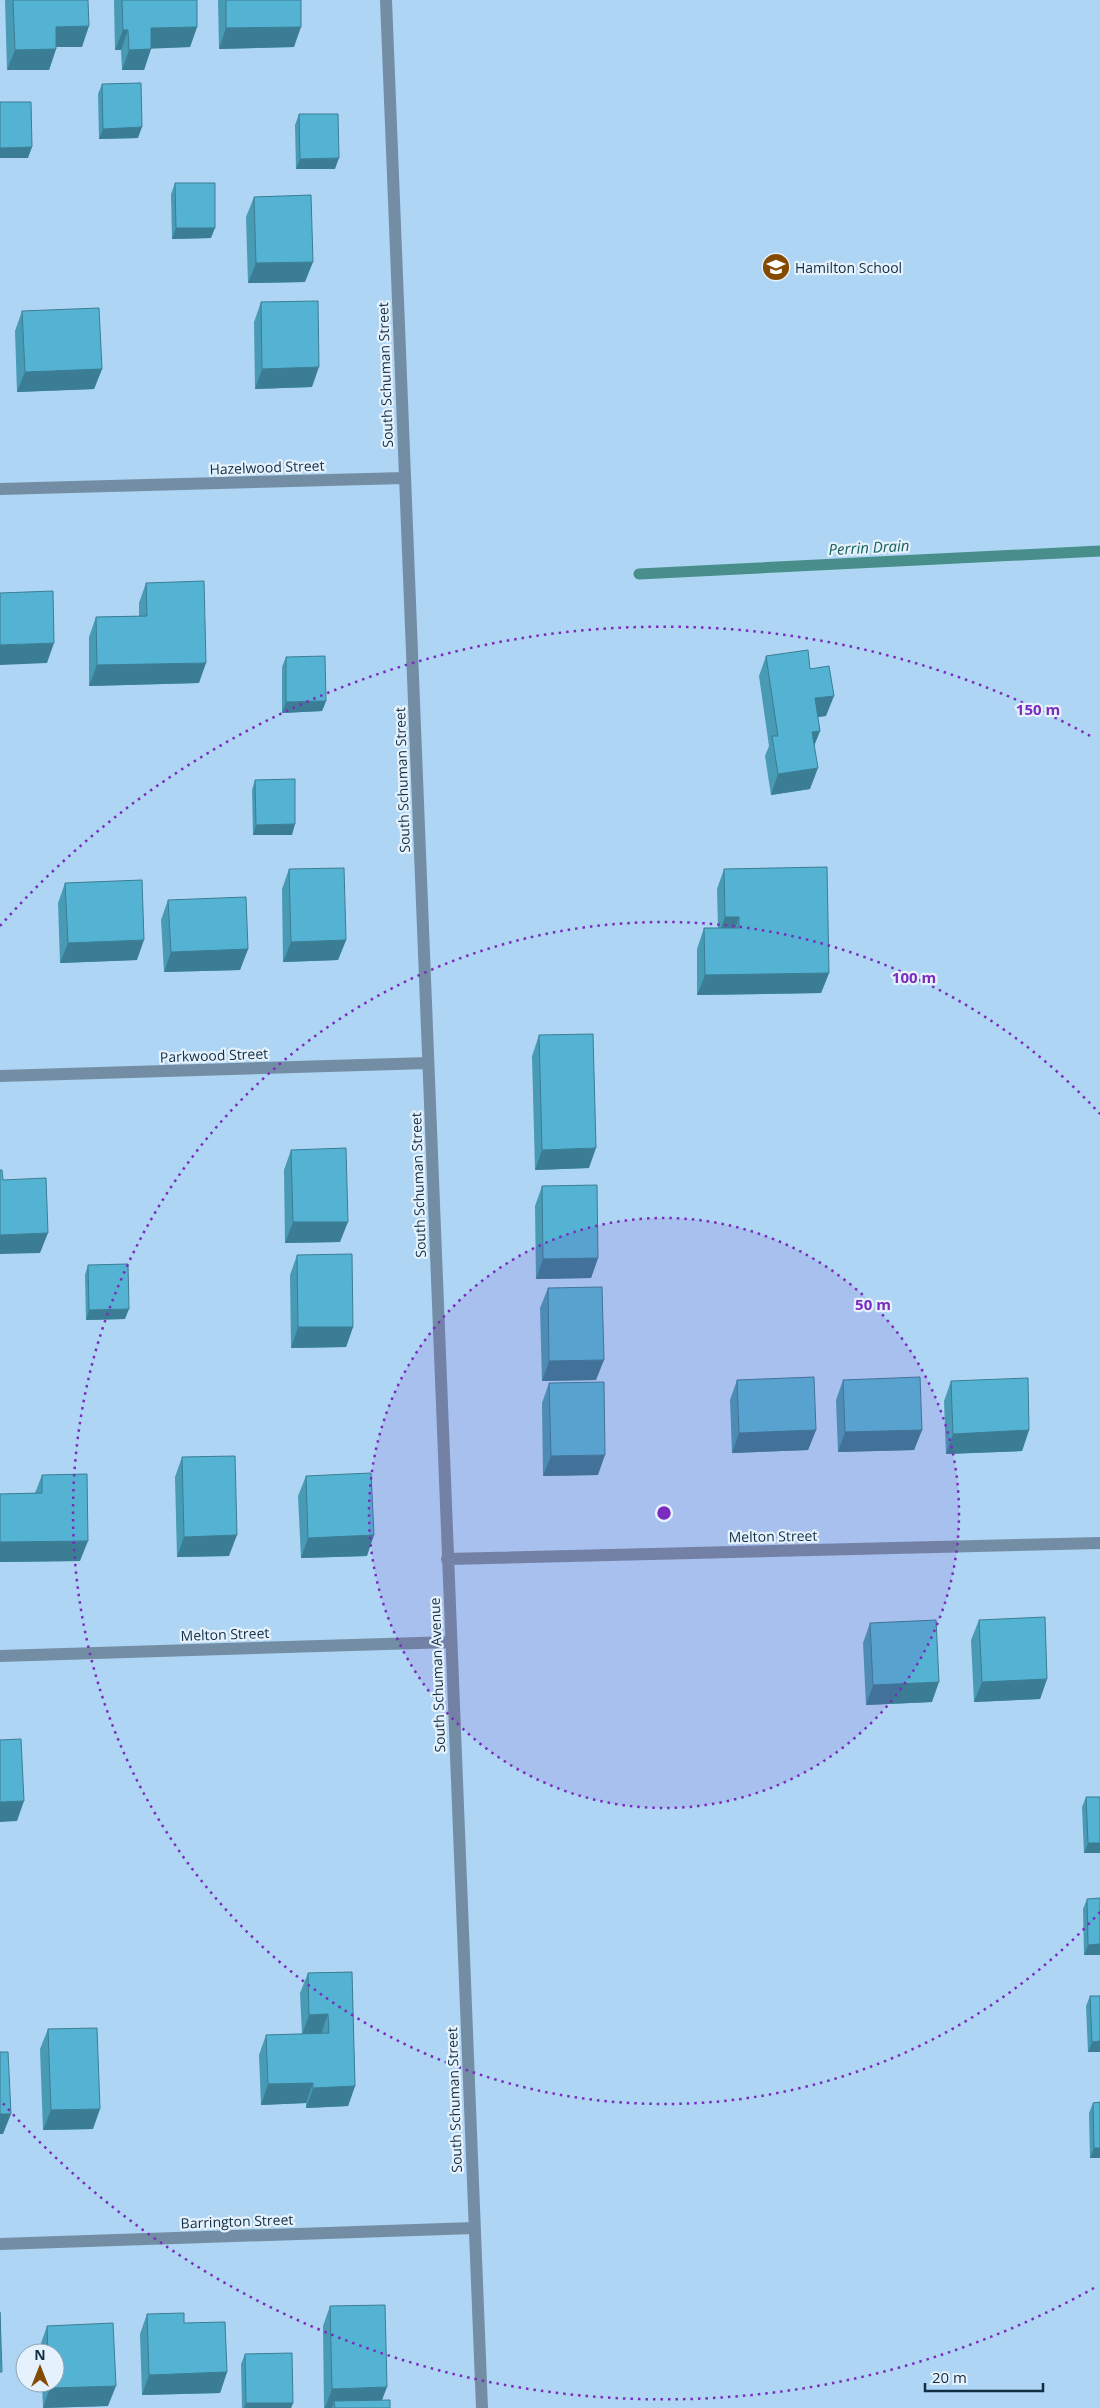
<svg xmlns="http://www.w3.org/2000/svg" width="1100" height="2408" viewBox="0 0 1100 2408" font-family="'Open Sans',sans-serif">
  <rect width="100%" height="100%" fill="#aed5f4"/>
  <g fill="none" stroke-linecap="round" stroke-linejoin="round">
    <path stroke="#488e8b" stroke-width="11" d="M639,574L1100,551"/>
    <path stroke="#738ea4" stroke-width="12" d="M386,0L482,2408
      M0,489L404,478
      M0,1076L428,1063
      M447,1559L1100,1543
      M0,1656L451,1642
      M0,2244L474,2228"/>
  </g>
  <path fill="#489ab5" d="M5,0H88L82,47H56V49L49,70H7Z
    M114,0H197V27L190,47L151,48L144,70H122L121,50H115Z
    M218,0H301L294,47L219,49Z
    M102,84L138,138L99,139L98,94Z
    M299,114L335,169H296L295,125Z
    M175,183L211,238L172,239L171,194Z
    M254,197L305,282L248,283L246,217Z
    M261,302L312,387L255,389L254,322Z
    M22,311L102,369L94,389L17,392L15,331Z
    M146,583L199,683L89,686V637L96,617L139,616V603Z
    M766,656L810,669L826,716L817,717L820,731L814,746L810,789L771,795L765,756L769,746L759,676Z
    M286,657L326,701L322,711L282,713V667Z
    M255,780L292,835H253L252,790Z
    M289,869L346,940L338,960L283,962L282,889Z
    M724,869L829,973L821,993L697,995V949L704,928H718L717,889Z
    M65,883L137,960L60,963L58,903Z
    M168,900L248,949L240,970L164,972L161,920Z
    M539,1035L589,1168L535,1170L532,1056Z
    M291,1150L340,1242L285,1243L284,1170Z
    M542,1186L598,1258L591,1278L536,1279L535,1206Z
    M297,1255L353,1327L346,1347L291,1348L290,1275Z
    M88,1265L125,1319L86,1320L85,1275Z
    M548,1288L596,1380L542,1381L540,1308Z
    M737,1380L816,1430L808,1450L732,1453L730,1400Z
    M843,1380L922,1430L914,1450L838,1452L836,1400Z
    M951,1381L1029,1430L1022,1451L946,1454L944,1401Z
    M549,1383L598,1475L543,1476L542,1403Z
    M182,1457L229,1556L177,1557L175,1477Z
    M42,1475L80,1561L0,1562V1494L35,1493Z
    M306,1476L367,1556L301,1558L298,1496Z
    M979,1620L1047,1679L1040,1699L974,1702L971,1640Z
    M870,1623L932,1702L866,1705L863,1643Z
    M1086,1797L1100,1853H1084L1082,1807Z
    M1087,1899L1100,1955H1084L1083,1909Z
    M352,1972L355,2086L348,2106L306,2108V2103L261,2105L259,2055L266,2035L302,2034L300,1993L308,1973Z
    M1090,1996L1100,2052H1088L1086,2006Z
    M48,2029L93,2129L43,2130L40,2049Z
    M1093,2103L1100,2158H1090L1089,2113Z
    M330,2306L382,2400L390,2408H324L323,2326Z
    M147,2314L184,2323L227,2372L220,2393L142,2395L140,2334Z
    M47,2326L108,2406L43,2408L42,2383H55V2353H40V2346Z
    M245,2354L293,2403L291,2408H242L241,2364Z"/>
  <path fill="#3b7d94" d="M89,26L82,47H49L56,27Z
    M197,27L190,47L144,49L151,28Z
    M301,27L294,47L219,49L226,28Z
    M123,30H128L121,50H115Z
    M56,49L49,70H7L15,50Z
    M151,49L144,70H122L129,50Z
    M142,127L138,138L99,139L103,129Z
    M32,147L28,158H0V148Z
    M339,158L335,169H296L300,159Z
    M176,228H215L211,238L172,239Z
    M313,262L305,282L248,283L256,263Z
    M319,367L312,387L255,389L262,369Z
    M102,369L94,389L17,392L25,372Z
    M54,643L47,663L0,665V645Z
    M206,663L199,683L89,686L97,665Z
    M834,696L826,716L807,718L815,698Z
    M326,701L322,711L282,713L286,702Z
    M820,731L812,751V732Z
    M818,768L810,789L771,795L778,774Z
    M295,824L292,835H253L256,825Z
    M725,917H739L732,938H718Z
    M144,940L137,960L60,963L68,943Z
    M346,940L338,960L283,962L291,942Z
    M248,949L240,970L164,972L171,952Z
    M829,973L821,993L697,995L705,975Z
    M596,1148L589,1168L535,1170L542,1150Z
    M293,1222H348L340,1242L285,1243Z
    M48,1233L40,1253L0,1254V1235Z
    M598,1258L591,1278L536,1279L543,1259Z
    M129,1309L125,1319L86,1320L89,1310Z
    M298,1327H353L346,1347L291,1348Z
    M604,1360L596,1380L542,1381L549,1361Z
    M816,1430L808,1450L732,1453L739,1433Z
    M922,1430L914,1450L838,1452L845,1432Z
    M1029,1430L1022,1451L946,1454L953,1434Z
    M605,1455L598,1475L543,1476L551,1456Z
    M237,1535L229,1556L177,1557L184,1537Z
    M374,1535L367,1556L301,1558L308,1538Z
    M88,1541L80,1561L0,1562V1542Z
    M1047,1679L1040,1699L974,1702L982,1682Z
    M939,1682L932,1702L866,1705L873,1685Z
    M24,1801L17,1821L0,1822V1802Z
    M1088,1843H1100V1853H1084Z
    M1100,1944V1955H1084L1088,1945Z
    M328,2014L321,2034L302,2035L309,2015Z
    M1100,2041V2052H1088L1092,2042Z
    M313,2083L306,2103L261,2105L268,2084Z
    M355,2086L348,2106L306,2108L313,2088Z
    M100,2109L93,2129L43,2130L51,2110Z
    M0,2114H11L3,2134H0Z
    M1094,2148H1100V2158H1090Z
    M227,2372L220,2393L142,2395L149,2375Z
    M116,2386L108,2406L43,2408L50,2388Z
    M387,2387L379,2408L334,2401L332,2408H325L332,2389Z
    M246,2403H293L291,2408H244Z"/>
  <path fill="#54b3d3" stroke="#3b7d94" d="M13,0H88L89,26L56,27V49L15,50Z
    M122,0H197V27L151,28V49L129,50L128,30H123Z
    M226,0H301V27L226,28Z
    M141,83L142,127L103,129L102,84Z
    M0,102H31L32,147L0,148Z
    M299,114H338L339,158L300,159Z
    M175,183H215V228H176Z
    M311,195L313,262L256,263L254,197Z
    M318,301L319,367L262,369L261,302Z
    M99,308L102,369L25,372L22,311Z
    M204,581L206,663L97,665L96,617L147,616L146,583Z
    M53,591L54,643L0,645V593Z
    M808,650L810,669L829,666L834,696L815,698L820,731L812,732L818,768L778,774L772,736H778L766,656Z
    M325,656L326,701L286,702V657Z
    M295,779V824L256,825L255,780Z
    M827,867L829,973L705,975L704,928H739V917H725L724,869Z
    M344,868L346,940L291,942L289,869Z
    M142,880L144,940L68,943L65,883Z
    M246,897L248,949L171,952L168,900Z
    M593,1034L596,1148L542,1150L539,1035Z
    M346,1148L348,1222H293L291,1150Z
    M0,1170H2L3,1180L46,1178L48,1233L0,1235Z
    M597,1185L598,1258L543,1259L542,1186Z
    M352,1254L353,1327H298L297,1255Z
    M128,1264L129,1309L89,1310L88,1265Z
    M602,1287L604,1360L549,1361L548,1288Z
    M814,1377L816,1430L739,1433L737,1380Z
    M920,1377L922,1430L845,1432L843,1380Z
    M1028,1378L1029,1430L953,1434L951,1381Z
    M604,1382L605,1455L551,1456L549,1383Z
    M235,1456L237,1535L184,1537L182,1457Z
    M371,1473L374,1535L308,1538L306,1476Z
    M87,1474L88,1541L0,1542V1494L42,1493V1475Z
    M1045,1617L1047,1679L982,1682L979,1620Z
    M936,1620L939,1682L873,1685L870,1623Z
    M21,1739L24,1801L0,1802V1740Z
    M1086,1797H1100V1843H1088Z
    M1100,1898V1944L1088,1945L1087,1899Z
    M352,1972L355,2086L313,2088V2083L268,2084L266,2035L329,2033L328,2014L309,2015L308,1973Z
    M1090,1996H1100V2041L1092,2042Z
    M97,2028L100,2109L51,2110L48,2029Z
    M0,2052H8L11,2114H0Z
    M1100,2102V2148H1094L1093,2103Z
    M385,2305L387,2387L332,2389L330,2306Z
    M0,2312L2,2372H0Z
    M184,2313V2323L225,2322L227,2372L149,2375L147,2314Z
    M113,2323L116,2386L50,2388V2383H55V2353H48L47,2326Z
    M292,2353L293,2403H246L245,2354Z
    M390,2400V2408H335L334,2401Z"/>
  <circle cx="664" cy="1513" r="295" fill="#7b2cbf" fill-opacity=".12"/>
  <g fill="none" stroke="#7b2cbf" stroke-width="2.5" stroke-dasharray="2.5 5">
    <circle cx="664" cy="1513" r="295"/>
    <path d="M1100 1912A591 591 0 1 1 1100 1114"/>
    <path d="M1094 2288A886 886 0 0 1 0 2100M0 926A886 886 0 0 1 1094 738"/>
  </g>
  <defs>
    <symbol id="school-disc" viewBox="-11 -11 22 22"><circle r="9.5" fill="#844a00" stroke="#e5f2fd"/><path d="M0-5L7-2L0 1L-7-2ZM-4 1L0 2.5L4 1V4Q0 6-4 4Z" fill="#fff"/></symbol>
  </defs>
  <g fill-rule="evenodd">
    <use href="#school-disc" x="760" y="251" width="32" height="32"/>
  </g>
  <g text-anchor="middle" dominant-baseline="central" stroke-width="4.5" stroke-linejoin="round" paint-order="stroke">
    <g font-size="14" fill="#122e42" stroke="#e5f2fd" text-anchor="start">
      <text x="795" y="267">Hamilton School</text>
    </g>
    <g font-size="14" fill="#122e42" stroke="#e5f2fd">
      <text transform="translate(385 375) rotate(-92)">South Schuman Street</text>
      <text transform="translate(267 467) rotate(-2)">Hazelwood Street</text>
      <text transform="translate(402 780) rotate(-92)">South Schuman Street</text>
      <text transform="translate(214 1055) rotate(-2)">Parkwood Street</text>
      <text transform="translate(418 1185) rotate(-92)">South Schuman Street</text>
      <text transform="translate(773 1536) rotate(-1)">Melton Street</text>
      <text transform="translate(225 1634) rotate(-2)">Melton Street</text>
      <text transform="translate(437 1675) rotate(-92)">South Schuman Avenue</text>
      <text transform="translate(454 2100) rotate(-92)">South Schuman Street</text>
      <text transform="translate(237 2221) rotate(-2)">Barrington Street</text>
    </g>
    <g font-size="15" font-style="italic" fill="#186158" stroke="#e5f2fd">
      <text transform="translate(869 547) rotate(-3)">Perrin Drain</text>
    </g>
  </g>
  <circle cx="664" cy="1513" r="8" fill="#7b2cbf" stroke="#e5f2fd" stroke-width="2.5"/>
  <g font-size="15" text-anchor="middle" font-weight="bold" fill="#7b2cbf" stroke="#e5f2fd" stroke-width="4.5" stroke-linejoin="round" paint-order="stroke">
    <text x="1038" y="715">150 m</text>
    <text x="914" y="983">100 m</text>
    <text x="873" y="1310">50 m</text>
  </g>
  <g transform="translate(40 2368)"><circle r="24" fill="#e5f2fd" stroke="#91a4b2"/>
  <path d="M0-4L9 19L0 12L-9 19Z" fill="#844a00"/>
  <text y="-8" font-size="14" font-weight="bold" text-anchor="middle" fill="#122e42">N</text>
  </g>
  <path d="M925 2383v8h118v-8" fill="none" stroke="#122e42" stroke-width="2.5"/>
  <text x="932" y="2383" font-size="15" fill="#122e42" stroke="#e5f2fd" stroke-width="4" paint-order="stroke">20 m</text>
</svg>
